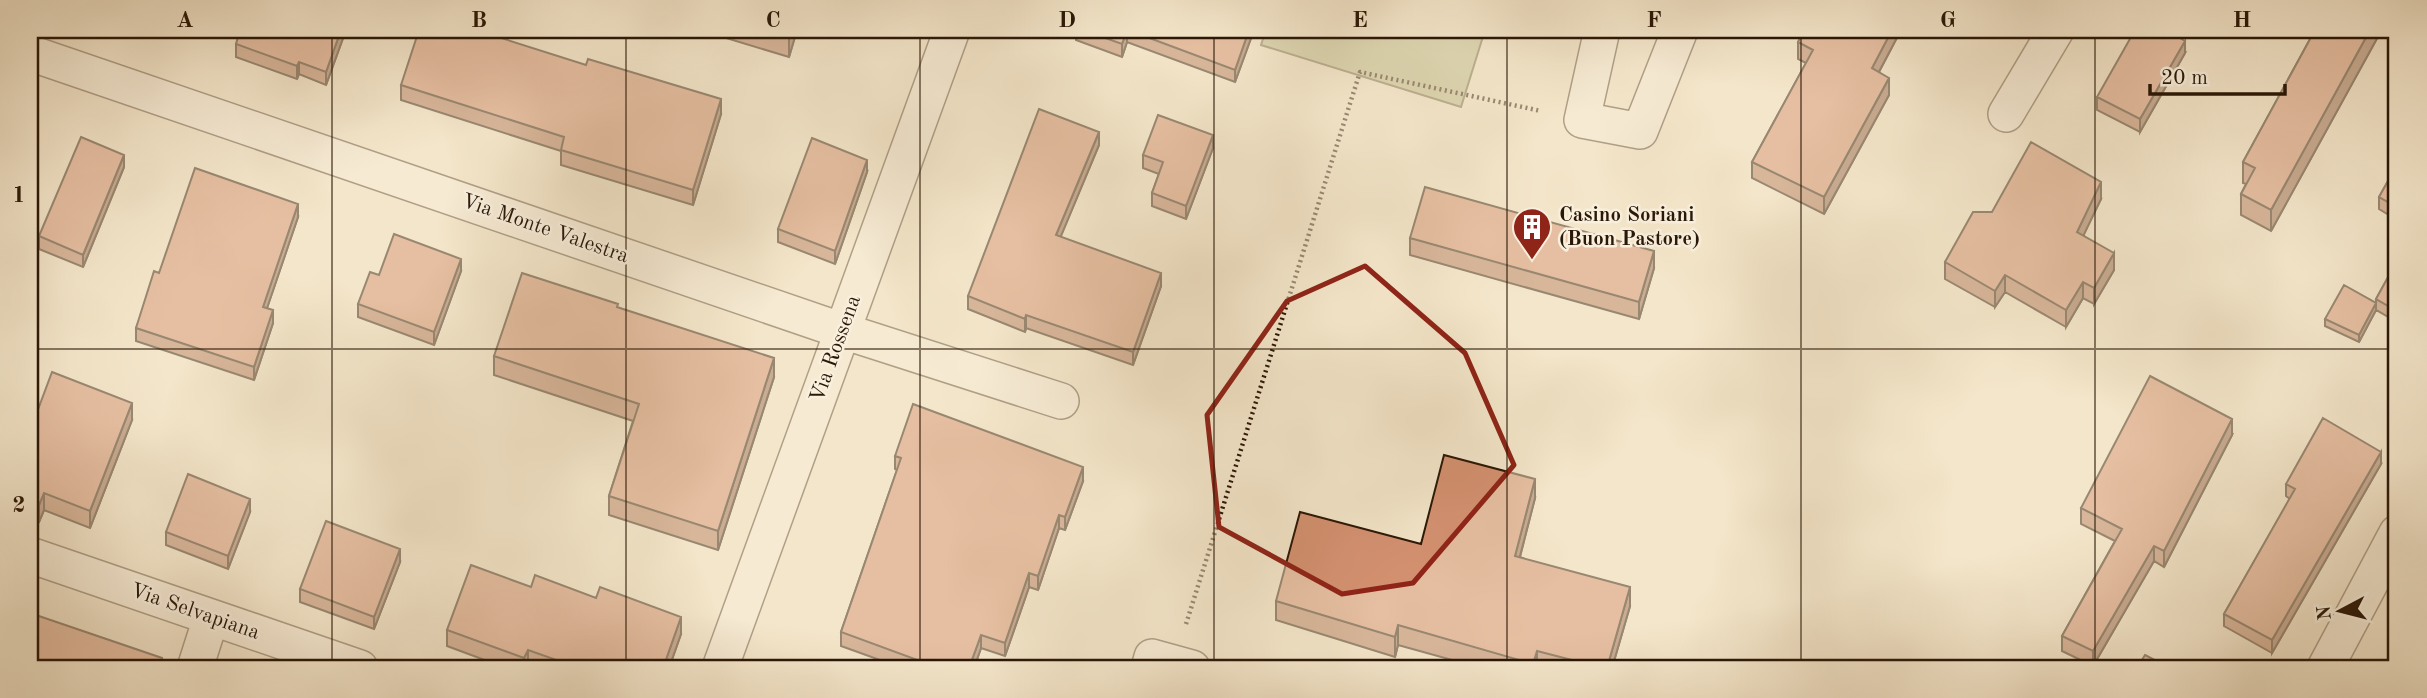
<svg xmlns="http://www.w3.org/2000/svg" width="2427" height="698" viewBox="0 0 2427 698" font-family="'Old Standard TT',serif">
  <rect width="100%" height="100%" fill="#f4e6ca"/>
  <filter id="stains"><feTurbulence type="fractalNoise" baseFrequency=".00286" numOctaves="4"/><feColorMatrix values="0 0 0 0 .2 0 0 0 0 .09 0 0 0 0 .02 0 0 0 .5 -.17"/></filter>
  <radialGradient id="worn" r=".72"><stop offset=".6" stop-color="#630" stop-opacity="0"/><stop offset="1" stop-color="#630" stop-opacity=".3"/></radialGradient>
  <path fill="#c2c392" stroke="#766d4c" stroke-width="2" d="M1266,30H1485L1461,107L1261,45Z"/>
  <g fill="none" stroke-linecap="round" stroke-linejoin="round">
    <defs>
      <path id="street" d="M1602,30L1582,120L1640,131L1680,30
        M30,53L843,331L1061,401
        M2006,114L2056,30
        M30,555L360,668
        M195,668L211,618
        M720,668L952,30
        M1149,668L1152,657L1192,668
        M2325,668L2397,533"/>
    </defs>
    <use href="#street" stroke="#5c4b37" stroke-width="38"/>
    <path stroke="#2a1706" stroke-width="4.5" stroke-dasharray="2 3.5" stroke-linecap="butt" d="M1186,624L1360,72L1541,111"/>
    <use href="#street" stroke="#f8efdd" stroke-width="35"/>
  </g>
  <path fill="#b67d61" stroke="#2a1706" stroke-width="2" d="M137,30H158L156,37Z
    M346,30L326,85L299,74L297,79L236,57V44Z
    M703,30H797L789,57L703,31Z
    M1076,30H1254L1235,82L1127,42L1122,57L1076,40Z
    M1805,30H1901L1879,72L1889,95L1824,214L1752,178V162L1806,63L1798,59V42Z
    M2315,30H2397V42L2380,33L2271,231L2241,215V194L2246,184L2243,183V162Z
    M2185,53L2140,132L2097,110V97Z
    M401,85L721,114L693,205L561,165V151L401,100Z
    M1099,145L1060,237L1161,286L1133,365L1026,328L1025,332L968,309V296Z
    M1213,148L1186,219L1152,206V193L1159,174L1143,168V155Z
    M2397,165V220L2379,209V197Z
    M124,167L83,267L39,249V236Z
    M867,172L835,264L778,242V229Z
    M2101,199L2083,235L2114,270L2094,304L2083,298L2066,327L2005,292L1995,307L1945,279V262L1992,212Z
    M298,217L267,308L273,323L254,380L136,341V328L159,273Z
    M1410,238L1654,268L1639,319L1410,255Z
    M2397,261V322L2376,310L2359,342L2325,326V319L2376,303V299Z
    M461,271L434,345L358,317V304L379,275Z
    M618,308L774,377L718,550L609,515V496L633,421L494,375V356Z
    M132,420L90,528L44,510L39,522L30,517V431Z
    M2232,435L2164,567L2154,561L2093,666L2062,651V636L2115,541L2081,524V508Z
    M895,456L1083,481L1065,530L1059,528L1038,590L1029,587L1005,656L981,648L974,668H902L841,646V632L897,470L895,469Z
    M2381,464L2272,653L2224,626V614L2290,499L2286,496V484Z
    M1535,498L1520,557L1630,606L1612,668H1481L1398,645L1395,657L1276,620V601Z
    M250,512L228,569L166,545V532Z
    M400,562L374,629L300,602V589Z
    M531,587L681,634L669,668H533L528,666L527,668H506L447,646V630Z"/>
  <path fill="#94664f" stroke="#2a1706" stroke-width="2" d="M341,30H346L326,85V72Z
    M791,30H797L789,57V35Z
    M1127,30V42L1122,57V44Z
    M1249,30H1254L1235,82V70Z
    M1892,30H1901L1872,85V68Z
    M2370,30H2380V33L2271,231V210Z
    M2185,41V53L2140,132V119Z
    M299,62V74L297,79V66Z
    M1889,78V95L1824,214V197Z
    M721,99V114L693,205V190Z
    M1099,132V145L1056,248V235Z
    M1213,135V148L1186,219V206Z
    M124,155V167L83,267V255Z
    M867,160V172L835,264V251Z
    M2101,182V199L2077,249V232Z
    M298,204V217L263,320V307Z
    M1654,251V268L1639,319V302Z
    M2114,253V270L2094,304V288Z
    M461,259V271L434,345V332Z
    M1161,273V286L1133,365V352Z
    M2005,275V292L1995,307V291Z
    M2083,282V298L2066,327V310Z
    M2376,303V310L2359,342V335Z
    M273,310V323L254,380V367Z
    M1026,315V328L1025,332V319Z
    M774,358V377L718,550V531Z
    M132,403V420L90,528V511Z
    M2232,419V435L2164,567V551Z
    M2381,452V464L2272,653V640Z
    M1083,467V481L1065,530V517Z
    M1535,479V498L1515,575V556Z
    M44,493V510L39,522V505Z
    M250,499V512L228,569V556Z
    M1059,515V528L1038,590V576Z
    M2154,546V561L2093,666V651Z
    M400,549V562L374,629V617Z
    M1029,573V587L1005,656V643Z
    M1630,587V606L1612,668H1607Z
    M681,617V634L669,668H663Z
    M1398,625V645L1395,657V637Z
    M981,635V648L974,668H969Z
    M528,650V666L527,668H524V658Z
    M1537,651V668H1533V664Z"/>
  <path fill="#d49171" stroke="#2a1706" stroke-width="2" d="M240,30H341L326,72L299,62L297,66L236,44Z
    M419,30H476L586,65L588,59L721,99L693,190L561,150L564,137L401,85Z
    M771,30H791L789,35Z
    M1083,30H1127L1122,44Z
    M1128,30H1249L1235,70Z
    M1805,30H1892L1872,68L1889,78L1824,197L1752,162L1813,50L1798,42Z
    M2135,30H2166L2185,41L2140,119L2097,97Z
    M2315,30H2370L2271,210L2241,194L2255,168L2243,162Z
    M1039,109L1099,132L1056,235L1161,273L1133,352L1026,315L1025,319L968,296Z
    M1158,115L1213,135L1186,206L1152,193L1163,162L1143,155Z
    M81,137L124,155L83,255L39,236Z
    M812,138L867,160L835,251L778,229Z
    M2031,142L2101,182L2077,232L2114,253L2094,288L2083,282L2066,310L2005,275L1995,291L1945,262L1973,212H1992Z
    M2397,165V207L2379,197Z
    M195,168L298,204L263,307L273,310L254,367L136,328L154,271L159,273Z
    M1425,187L1654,251L1639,302L1410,238Z
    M394,234L461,259L434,332L358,304L370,272L379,275Z
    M2397,261V311L2376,299Z
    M522,273L618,304L617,307L774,358L718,531L609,496L639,404L494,356Z
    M2344,285L2376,303L2359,335L2325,319Z
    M52,372L132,403L90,511L44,493L39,505L30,500V431Z
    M2150,376L2232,419L2164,551L2154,546L2093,651L2062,636L2122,529L2081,508Z
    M913,404L1083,467L1065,517L1059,515L1038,576L1029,573L1005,643L981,635L969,668H939L841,632L901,458L895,456Z
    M2323,418L2381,452L2272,640L2224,614L2295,489L2286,484Z
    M1444,455L1535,479L1515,556L1630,587L1607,668H1603L1537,651L1533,664L1398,625L1395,637L1276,601L1300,512L1421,544Z
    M188,474L250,499L228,556L166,532Z
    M326,521L400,549L374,617L300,589Z
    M471,565L531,587L535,575L596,598L600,587L681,617L663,668H610L602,665L601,668H579L528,650L524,658L447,630Z
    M30,613L162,658L159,668H30Z
    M2145,655L2170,668H2137Z"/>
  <path d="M0 0H2427V698H0ZM1365,266L1465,353L1514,465L1413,583L1342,594L1219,527L1207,415L1287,301Z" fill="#f4e6ca" fill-opacity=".55" fill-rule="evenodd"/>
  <path fill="none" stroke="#8f2418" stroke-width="5" stroke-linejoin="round" d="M1365,266L1465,353L1514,465L1413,583L1342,594L1219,527L1207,415L1287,301Z"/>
  <path fill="none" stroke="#2a1706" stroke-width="2" stroke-opacity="0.55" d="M332,30V668M626,30V668M920,30V668M1214,30V668M1507,30V668M1801,30V668M2095,30V668M30,349H2397"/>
  <defs>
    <symbol id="building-pin" viewBox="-11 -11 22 30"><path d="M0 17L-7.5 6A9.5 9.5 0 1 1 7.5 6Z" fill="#8f2418" stroke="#f8efdd"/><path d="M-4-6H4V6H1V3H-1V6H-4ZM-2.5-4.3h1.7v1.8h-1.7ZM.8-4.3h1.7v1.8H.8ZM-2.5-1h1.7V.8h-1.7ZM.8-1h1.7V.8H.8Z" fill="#fff"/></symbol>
  </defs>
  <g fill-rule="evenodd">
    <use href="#building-pin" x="1510" y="205" width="44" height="60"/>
  </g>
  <g text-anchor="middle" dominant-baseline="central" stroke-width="5" stroke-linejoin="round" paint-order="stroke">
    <g font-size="21" font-weight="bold" fill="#2a1706" stroke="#f8efdd" text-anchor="start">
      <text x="1559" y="215">Casino Soriani<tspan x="1559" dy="24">(Buon Pastore)</tspan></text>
    </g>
    <g font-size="21" fill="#2a1706" stroke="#f8efdd">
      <text transform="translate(545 229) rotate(19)">Via Monte Valestra</text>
      <text transform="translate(836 349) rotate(-70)">Via Rossena</text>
      <text transform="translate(195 612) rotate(19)">Via Selvapiana</text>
    </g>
  </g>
  <rect width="2427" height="698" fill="none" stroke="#f4e6ca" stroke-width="77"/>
  <g transform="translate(2340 611) rotate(263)" stroke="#f8efdd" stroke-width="5" paint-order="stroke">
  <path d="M0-5L12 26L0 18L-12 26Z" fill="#2a1706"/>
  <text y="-10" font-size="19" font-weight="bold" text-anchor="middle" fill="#2a1706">N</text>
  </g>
  <path d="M2150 84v10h135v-10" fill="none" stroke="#2a1706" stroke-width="3.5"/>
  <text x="2161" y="84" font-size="21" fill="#2a1706" stroke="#f8efdd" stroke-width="5" paint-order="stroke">20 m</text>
  <rect x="38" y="38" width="2350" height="622" fill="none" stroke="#2a1706" stroke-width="2.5"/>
  <g font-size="23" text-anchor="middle" font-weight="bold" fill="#2a1706">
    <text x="185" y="27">A</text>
    <text x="479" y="27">B</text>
    <text x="773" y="27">C</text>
    <text x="1067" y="27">D</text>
    <text x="1360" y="27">E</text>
    <text x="1654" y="27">F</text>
    <text x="1948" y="27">G</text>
    <text x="2242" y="27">H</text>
    <text x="19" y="202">1</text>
    <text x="19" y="512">2</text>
  </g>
  <rect width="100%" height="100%" filter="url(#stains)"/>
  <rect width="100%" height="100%" fill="url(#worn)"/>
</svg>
